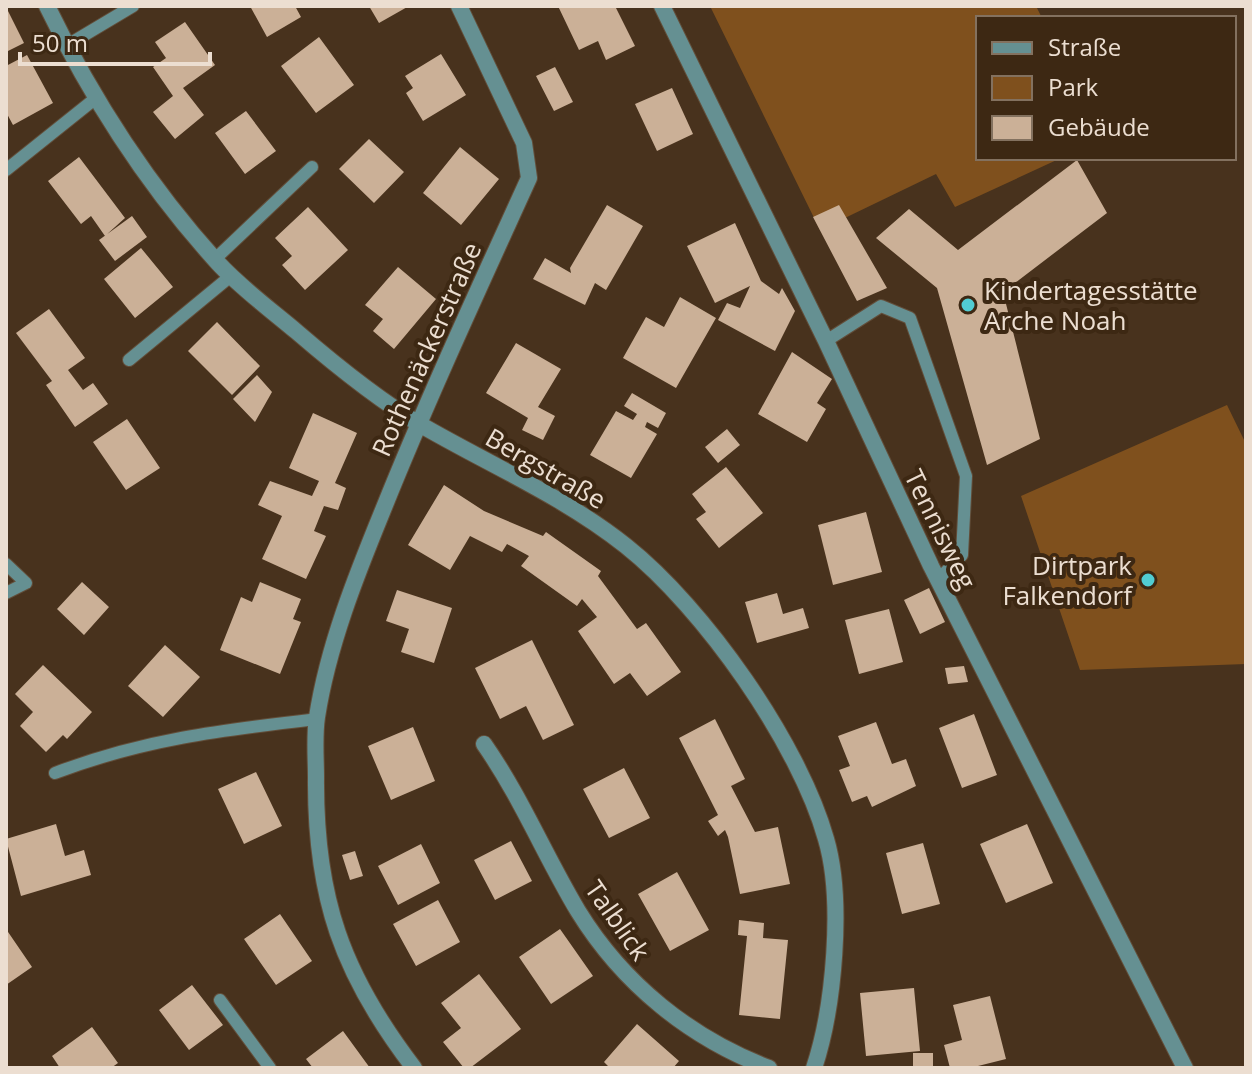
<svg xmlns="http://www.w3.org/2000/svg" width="1252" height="1074" viewBox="0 0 1252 1074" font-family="'Open Sans',sans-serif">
  <rect width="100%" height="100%" fill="#48321d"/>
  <path fill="#7f501d" d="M710,6H1036L1042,18H978V158H1061L955,207L936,174L820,230Z
    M1227,405L1246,444V664L1080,670L1021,496Z"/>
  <path fill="#cbb097" d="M250,6H295L301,17L267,37Z
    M369,6H409L379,23Z
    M558,6H615L635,46L606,60L598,41L579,50Z
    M6,7L24,43L6,52Z
    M185,22L215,65L183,88L204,115L175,139L153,112L173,96L153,67L166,58L155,42Z
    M319,37L354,85L316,113L281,66Z
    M441,54L466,95L423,121L406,93L413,88L405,76Z
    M27,55L53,103L13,125L6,112V66Z
    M555,67L573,102L554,111L536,76Z
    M672,88L693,134L657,151L635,104Z
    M246,111L276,151L245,174L215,133Z
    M369,139L404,172L374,203L339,169Z
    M460,147L499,179L461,225L423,193Z
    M79,157L125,218L105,236L91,216L81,224L48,181Z
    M1077,160L1107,213L1003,292L1040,439L987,465L937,288L876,238L909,209L958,250Z
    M607,205L643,226L606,290L595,283L585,305L533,279L545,258L571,273L570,268Z
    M839,205L887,288L857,301L813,217Z
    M308,207L348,250L305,290L282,265L292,256L275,238Z
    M132,216L147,237L115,261L99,240Z
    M735,223L761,281L779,294L782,288L795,311L775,351L718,320L727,303L740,308L750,286L715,303L687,246Z
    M141,248L173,287L135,318L104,279Z
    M398,267L436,299L394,349L373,331L383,319L365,305Z
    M680,297L716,318L676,388L623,358L646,317L664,327Z
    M49,309L85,358L68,370L83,390L93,383L108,404L75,427L46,385L52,381L16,333Z
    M217,322L260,366L232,395L188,351Z
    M516,343L561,369L538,407L555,416L543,440L522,430L528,418L486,393Z
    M792,352L832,379L817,403L826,409L807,442L758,414Z
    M257,375L272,392L255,422L233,399Z
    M632,393L666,413L658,428L647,422L645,427L657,434L631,478L590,455L616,411L633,420L637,414L624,406Z
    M313,413L357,433L335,483L346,488L338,510L324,506L314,531L326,536L306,579L262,559L282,516L258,505L270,481L312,496L319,481L289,468Z
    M127,419L160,468L126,490L93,442Z
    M727,429L740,445L718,463L705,447Z
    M726,467L763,513L719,548L696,519L706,512L692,494Z
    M444,485L484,511L543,536L546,532L601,571L598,576L637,629L646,623L681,672L647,696L630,673L614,684L578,631L597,617L582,599L577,606L521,566L529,556L507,544L502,552L470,536L450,570L408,545Z
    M866,512L882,572L833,585L818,525Z
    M82,582L109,607L84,635L57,609Z
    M260,582L301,599L293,619L301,622L280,674L220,650L241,597L252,602Z
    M929,588L945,622L920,634L904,600Z
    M397,590L452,608L434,663L401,652L409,629L386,621Z
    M777,593L783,614L803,608L809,628L757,643L745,602Z
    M889,609L903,662L859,674L845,620Z
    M532,640L574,725L543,740L526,706L500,719L475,668Z
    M165,645L200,677L163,717L128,686Z
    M43,665L92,712L67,739L63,735L46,752L20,726L33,712L15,694Z
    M964,666L968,682L948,684L945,668Z
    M974,714L997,775L962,788L939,728Z
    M715,719L745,779L731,786L755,832L778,827L790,884L740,894L728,837L725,830L718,836L708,821L718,815L679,738Z
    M876,722L892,764L906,759L916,786L872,807L867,796L852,802L839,770L850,766L838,736Z
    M413,727L435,781L391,800L368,746Z
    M624,768L650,818L609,838L583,789Z
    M256,772L282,826L244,844L218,789Z
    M56,824L65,856L84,850L91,875L21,896L6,839Z
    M1027,824L1053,883L1006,903L980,844Z
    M511,841L532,881L495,900L474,860Z
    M923,843L940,904L902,914L886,853Z
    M421,844L440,883L398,905L378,866Z
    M355,851L363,876L350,880L342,855Z
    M677,872L709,930L670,951L638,894Z
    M438,900L460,942L416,966L393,924Z
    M280,914L312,961L276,985L244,939Z
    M739,920L764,923L763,938L788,940L780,1019L739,1015L747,936L738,935Z
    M6,929L32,967L6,985Z
    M560,929L593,976L551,1004L519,957Z
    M479,974L521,1029L470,1068H464L443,1042L461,1028L441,1003Z
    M192,985L223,1025L189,1050L159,1010Z
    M914,988L920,1051L866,1056L860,993Z
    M990,996L1006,1059L970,1068H950L944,1045L962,1040L953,1005Z
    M637,1024L679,1061L673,1068H610L604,1062Z
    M92,1027L118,1063L111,1068H60L52,1056Z
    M343,1031L370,1068H313L306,1059Z
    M913,1053H933V1068H913Z"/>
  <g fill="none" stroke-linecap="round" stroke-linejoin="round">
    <defs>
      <path id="lane" d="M66,46L133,6
        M6,170L96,98
        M215,259L312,167
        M826,341L881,306L910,318L966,476L962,555L938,580
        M129,360L232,275
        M6,564L26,583L6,593
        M55,773C144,739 223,730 317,719
        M220,1000L270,1068"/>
      <path id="street" d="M47,6C92,99 148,186 218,263C241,288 271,310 297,332C333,363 380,401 421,425C490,465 563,496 626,546C704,608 799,743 826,839C844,900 834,1008 814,1068
        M662,6L826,341L931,566L1185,1068
        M484,744C521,797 545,856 578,911C623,984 690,1038 769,1068
        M414,1068C342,974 315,897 316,778C316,758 314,737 317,717C328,646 356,576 383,510C428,398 479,288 529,178L524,143L459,6"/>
    </defs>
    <use href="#lane" stroke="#624e3a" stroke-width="14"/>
    <use href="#street" stroke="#624e3a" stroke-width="18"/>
    <use href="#lane" stroke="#659092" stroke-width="12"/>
    <use href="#street" stroke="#659092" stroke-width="16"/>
  </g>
  <g fill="#51ccd2" stroke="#3d2813" stroke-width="3">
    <circle cx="968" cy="305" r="8"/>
    <circle cx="1148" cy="580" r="8"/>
  </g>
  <g text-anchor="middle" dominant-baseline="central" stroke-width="8" stroke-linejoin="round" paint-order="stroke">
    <g font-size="26" fill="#ecded1" stroke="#3d2813" text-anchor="start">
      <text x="984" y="290">Kindertagesstätte<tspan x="984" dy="30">Arche Noah</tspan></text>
      <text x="1132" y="565" text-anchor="end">Dirtpark<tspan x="1132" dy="30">Falkendorf</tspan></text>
    </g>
    <g font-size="26" fill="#ecded1" stroke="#3d2813">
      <text transform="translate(426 349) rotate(-66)">Rothenäckerstraße</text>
      <text transform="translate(546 468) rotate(30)">Bergstraße</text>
      <text transform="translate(941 529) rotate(64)">Tennisweg</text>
      <text transform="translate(618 920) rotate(55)">Talblick</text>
    </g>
  </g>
  <rect width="1252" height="1074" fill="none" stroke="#ecded1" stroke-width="16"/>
  <rect x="976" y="16" width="260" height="144" fill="#3d2813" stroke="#83715f" stroke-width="2"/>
  <rect x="992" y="42" width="40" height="12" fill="#659092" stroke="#83715f" stroke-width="2"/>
  <text x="1048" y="56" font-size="24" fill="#ecded1">Straße</text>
  <rect x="992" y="76" width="40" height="24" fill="#7f501d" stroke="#83715f" stroke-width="2"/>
  <text x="1048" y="96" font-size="24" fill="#ecded1">Park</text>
  <rect x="992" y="116" width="40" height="24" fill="#cbb097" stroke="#83715f" stroke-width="2"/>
  <text x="1048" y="136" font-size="24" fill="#ecded1">Gebäude</text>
  <path d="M20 52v12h190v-12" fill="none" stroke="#ecded1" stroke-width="4"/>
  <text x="32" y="52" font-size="24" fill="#ecded1" stroke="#3d2813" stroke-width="6" paint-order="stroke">50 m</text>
</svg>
